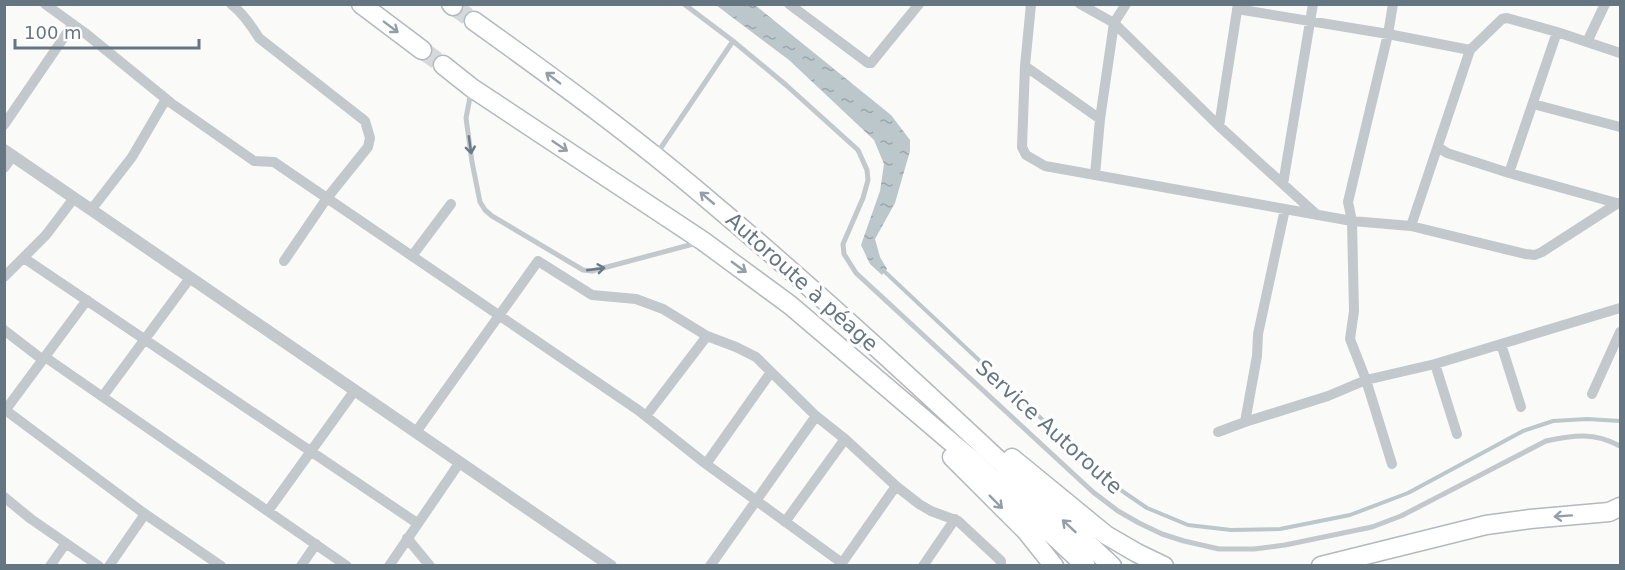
<svg xmlns="http://www.w3.org/2000/svg" width="1625" height="570" viewBox="0 0 1625 570" font-family="'DejaVu Sans',sans-serif">
  <defs>
    <pattern id="water-ripples" width="26" height="14" patternUnits="userSpaceOnUse" patternTransform="scale(1.5)"><rect width="26" height="14" fill="#bbc7cb"/><path d="M2 4q2-2 4 0t4 0M15 11q2-2 4 0t4 0" fill="none" stroke="#9ca6aa"/></pattern>
  </defs>
  <rect width="100%" height="100%" fill="#fafaf8"/>
  <path fill="url(#water-ripples)" d="M716,5H755L891,115L910,140V151L895,203L875,239L880,257L887,269L882,275L870,264L861,245L880,191L884,164L874,140L789,60Z"/>
  <g fill="none" stroke-linecap="round" stroke-linejoin="round">
    <path stroke="#bbc7cb" stroke-width="4" d="M885,272L1109,482L1147,508L1188,525L1231,530L1280,529L1350,515L1408,493L1523,431L1553,421L1587,419L1620,421"/>
    <path stroke="#d5d9db" stroke-width="18" stroke-dasharray="18 9" stroke-linecap="butt" d="M453,6L474,21
      M422,50L443,65"/>
    <defs>
      <path id="motorway" d="M361,4L422,50
        M451,4L453,6
        M474,21C555,79 636,138 712,203C850,319 980,443 1112,566
        M443,65L472,88L703,241L790,305L971,459L1086,566
        M952,457L1026,531L1054,566
        M1012,458L1106,535L1137,553L1164,566
        M1321,566L1486,525L1530,519L1609,512L1620,507"/>
    </defs>
    <use href="#motorway" stroke="#b4b9bd" stroke-width="21"/>
    <path stroke="#c3c8cc" stroke-width="5" d="M684,4L733,41L786,85L858,150L867,170L868,180L863,198L843,244L844,254L856,273L1093,492L1118,511L1139,523L1162,534L1184,541L1219,549H1254L1285,545L1372,527L1401,516L1546,441C1574,435 1594,432 1620,446
      M471,92L466,118L472,162L480,202L485,210L492,216L583,270L592,271L697,243
      M656,155L733,41"/>
    <path stroke="#c3c8cc" stroke-width="10" d="M45,4L85,33L171,103L254,161L274,162L638,410L706,464L842,563
      M231,4C243,13 251,25 259,38L365,121L370,138L368,147L327,198L284,261
      M789,4L868,63H871L919,4
      M1031,4L1025,66L1022,147L1026,155L1045,166L1352,221L1411,226L1470,50
      M1080,4L1114,23L1219,126L1317,215
      M1237,9L1388,34L1470,50L1502,19L1507,18L1557,32L1620,53
      M1587,42L1605,4
      M1025,66L1100,119
      M1533,104L1620,127
      M4,125L73,24
      M1219,126L1238,4
      M1438,147L1447,153L1509,173L1620,204
      M4,168L13,156
      M1509,173L1557,32
      M1095,175L1100,119L1114,23L1126,4
      M1283,184L1313,4
      M1285,209L1258,334L1257,356L1245,422L1328,396L1366,380L1350,339L1354,311L1352,221L1348,202L1388,34L1393,4
      M91,210L132,157L166,99
      M1411,226L1525,254L1535,255L1542,252L1618,203
      M412,256L451,204
      M24,258L417,523
      M4,277L46,235L74,198
      M4,330L43,360
      M1501,344L1521,407
      M45,357L347,566
      M1435,364L1457,434
      M1592,394L1620,332
      M103,396L190,278
      M4,409L145,514L221,566
      M4,412L87,300
      M646,416L707,336
      M416,432L538,261L592,295L636,299L663,309L707,336L736,347L756,357L816,416L845,439L896,486L919,504L931,511L958,521L1001,561V566
      M1218,432L1245,422
      M706,464L771,372
      M1392,464L1366,380L1435,364L1620,308
      M4,497L31,519L99,566
      M268,511L355,390
      M785,522L845,439
      M407,538L430,566
      M50,566L66,543
      M109,566L145,514
      M301,566L316,544
      M389,566L460,462
      M710,566L816,416
      M840,566L896,486
      M923,566L955,519"/>
    <path stroke="#c3c8cc" stroke-width="12" d="M4,150L611,566"/>
    <use href="#motorway" stroke="#fff" stroke-width="18"/>
  </g>
  <defs><path id="oneway-shaft" d="M-6 0H5M1.5-3L5.5 0L1.5 3" fill="none" stroke-width="1.6" stroke-linecap="round" stroke-linejoin="round" transform="scale(1.5)"/></defs>
  <g stroke="#939fa8">
    <use href="#oneway-shaft" transform="translate(391 27) rotate(37)"/>
    <use href="#oneway-shaft" transform="translate(553 78) rotate(-143)"/>
    <use href="#oneway-shaft" transform="translate(560 146) rotate(34)"/>
    <use href="#oneway-shaft" transform="translate(707 198) rotate(-140)"/>
    <use href="#oneway-shaft" transform="translate(739 267) rotate(36)"/>
    <use href="#oneway-shaft" transform="translate(996 502) rotate(45)"/>
    <use href="#oneway-shaft" transform="translate(1563 516) rotate(176)"/>
    <use href="#oneway-shaft" transform="translate(1069 526) rotate(-137)"/>
  </g>
  <g stroke="#6a7a87">
    <use href="#oneway-shaft" transform="translate(470 145) rotate(82)"/>
    <use href="#oneway-shaft" transform="translate(596 269) rotate(-8)"/>
  </g>
  <g text-anchor="middle" dominant-baseline="central" stroke-width="6" stroke-linejoin="round" paint-order="stroke">
    <g font-size="21" fill="#657683" stroke="#fff">
      <text transform="translate(802 282) rotate(42)">Autoroute à péage</text>
      <text transform="translate(1049 427) rotate(42)">Service Autoroute</text>
    </g>
  </g>
  <rect width="1625" height="570" fill="none" stroke="#657683" stroke-width="12"/>
  <path d="M15 39v9h184v-9" fill="none" stroke="#657683" stroke-width="3"/>
  <text x="24" y="39" font-size="18" fill="#657683" stroke="#ffffff" stroke-width="4.5" paint-order="stroke">100 m</text>
</svg>
